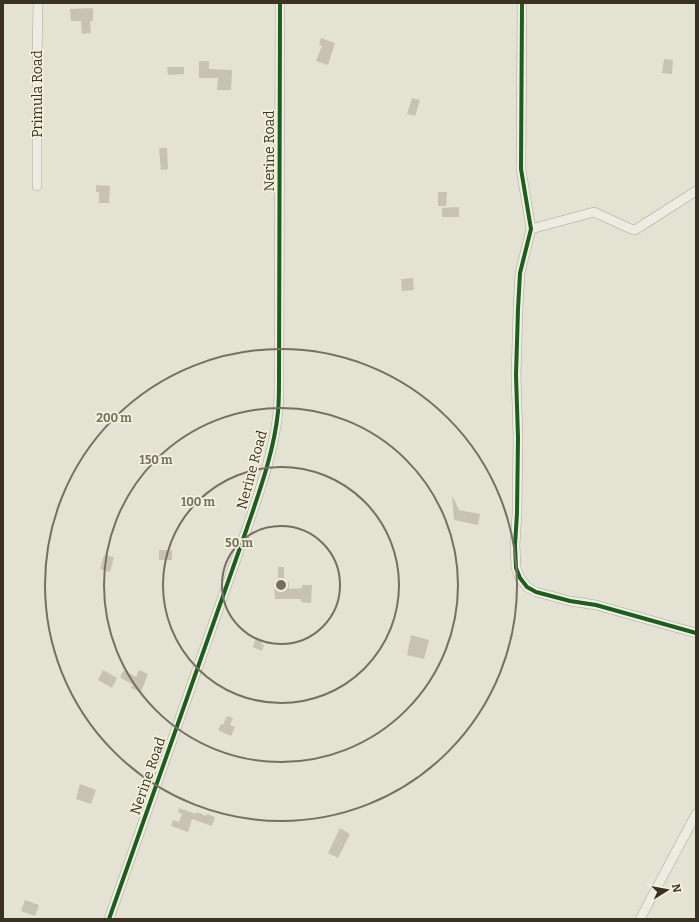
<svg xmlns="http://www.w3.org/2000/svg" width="699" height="922" viewBox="0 0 699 922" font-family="Bitter,serif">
  <rect width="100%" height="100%" fill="#e4e2d3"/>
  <path fill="#c8c2b4" d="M93,8V21H90L91,33L82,34L81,21H71L70,9Z
    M321,38L335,43L328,65L316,61L322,46L319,44Z
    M664,59L673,60L672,74L662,73Z
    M199,61H209V69L232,70L231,90H217L218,78H199Z
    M167,67H184V74L168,75Z
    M412,98L420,100L415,116L407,114Z
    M159,148H167L168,169L161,170Z
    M96,185L110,186L109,203H99V192H96Z
    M438,192H447L446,206H438Z
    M459,207V217H442V208Z
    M413,278L414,290L402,291L401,279Z
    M452,495L459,510L480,514L478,525L454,520Z
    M159,550H172V560H159Z
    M104,555L114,557L110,572L100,569Z
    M278,567H284V582H289V589L302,588V585H312L311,603L301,602V599H275L274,582H278Z
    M411,635L429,640L424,659L407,655Z
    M256,637L263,640L261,644L264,645L262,651L253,647Z
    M103,670L117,678L112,688L98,680Z
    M124,670L136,677L139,670L148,674L141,692L131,688L133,685L120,677Z
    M227,716L233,718L230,725L235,727L231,736L218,730L221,724L223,725Z
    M80,784L96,790L91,804L76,799Z
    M179,808L196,814L197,812L206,816L207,814L215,817L212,826L192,819L188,832L171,826L173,820L179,822L182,814L178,812Z
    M340,828L350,834L338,858L328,853Z
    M25,900L39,905L35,916L21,911Z"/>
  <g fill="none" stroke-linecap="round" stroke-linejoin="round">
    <defs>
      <path id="minor" d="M522,3L521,169L531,229L520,273L518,309L516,375L518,438L517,513L515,545L516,568L520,578L527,587L536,592L570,601L596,605L696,633
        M37,186V59L38,3
        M531,229L594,212L631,229L635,230L696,191
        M109,919L247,528C260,490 274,451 278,412C279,401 279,391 279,381L280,3
        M640,919L696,814"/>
    </defs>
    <use href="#minor" stroke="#aaa79b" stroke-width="10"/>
    <use href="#minor" stroke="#edece3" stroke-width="9"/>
    <defs>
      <path id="cycleway" d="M522,3L521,169L531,229L520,273L518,309L516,375L518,438L517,513L515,545L516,568L520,578L527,587L536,592L570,601L596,605L696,633
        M109,919L247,528C260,490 274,451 278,412C279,401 279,391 279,381L280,3"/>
    </defs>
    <use href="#cycleway" stroke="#f3f1db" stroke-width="6"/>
    <use href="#cycleway" stroke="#1b5e20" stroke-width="4"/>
  </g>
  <g fill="none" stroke="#757061" stroke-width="2">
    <circle cx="281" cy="585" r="59"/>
    <circle cx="281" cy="585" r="118"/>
    <circle cx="281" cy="585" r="177"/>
    <circle cx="281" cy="585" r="236"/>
  </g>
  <g text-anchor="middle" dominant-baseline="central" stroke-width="3.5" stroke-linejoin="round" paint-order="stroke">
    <g font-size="14" fill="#393223" stroke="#f3f1db">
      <text transform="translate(37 94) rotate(-90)">Primula Road</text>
      <text transform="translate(269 151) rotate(-90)">Nerine Road</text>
      <text transform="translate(252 470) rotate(-75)">Nerine Road</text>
      <text transform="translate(148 776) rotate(-71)">Nerine Road</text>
    </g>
  </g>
  <circle cx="281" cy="585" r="6" fill="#757061" stroke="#f3f1db" stroke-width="2"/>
  <g font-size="12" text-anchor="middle" font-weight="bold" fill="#757061" stroke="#f3f1db" stroke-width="3.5" stroke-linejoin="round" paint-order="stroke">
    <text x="114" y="422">200 m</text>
    <text x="156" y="464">150 m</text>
    <text x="198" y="506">100 m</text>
    <text x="239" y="547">50 m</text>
  </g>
  <rect width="699" height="922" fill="none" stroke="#393223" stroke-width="8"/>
  <g transform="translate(667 890) rotate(79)" stroke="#f3f1db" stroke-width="3" paint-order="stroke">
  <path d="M0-3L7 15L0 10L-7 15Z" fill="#393223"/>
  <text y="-6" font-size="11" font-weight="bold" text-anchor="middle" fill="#393223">N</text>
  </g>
</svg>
